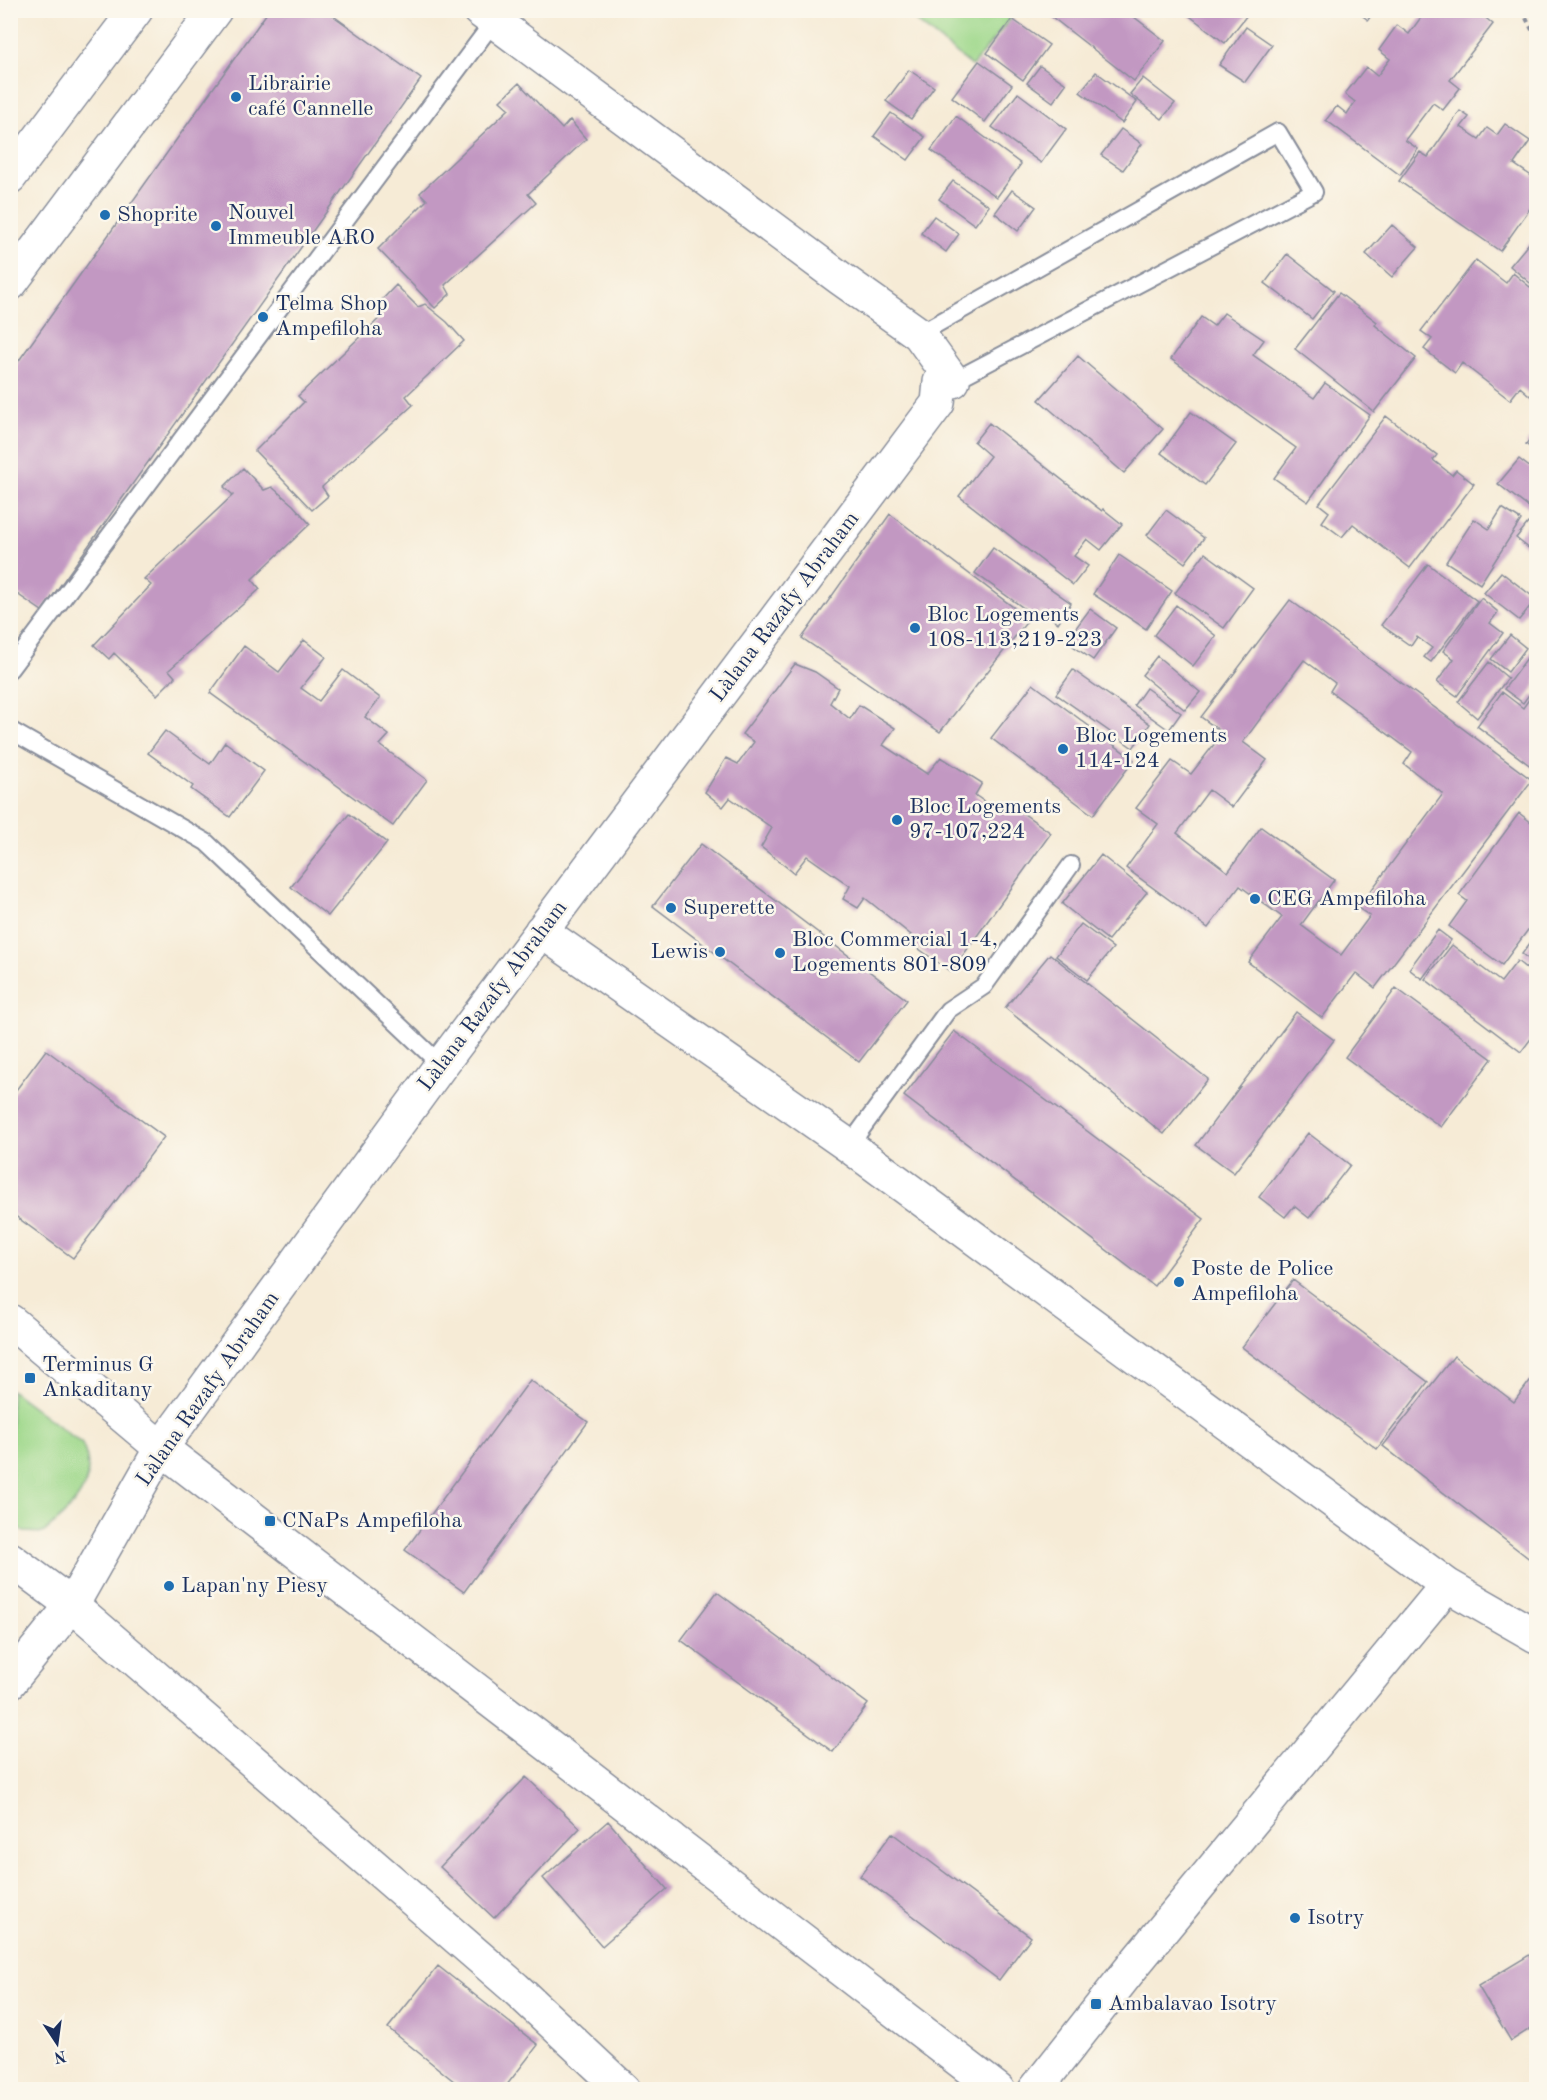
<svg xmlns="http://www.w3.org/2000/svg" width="1547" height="2100" viewBox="0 0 1547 2100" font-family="'Old Standard TT',serif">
  <rect width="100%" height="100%" fill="#fbf7ec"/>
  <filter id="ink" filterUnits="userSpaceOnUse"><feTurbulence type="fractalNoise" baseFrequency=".0167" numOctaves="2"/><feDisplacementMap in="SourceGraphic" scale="12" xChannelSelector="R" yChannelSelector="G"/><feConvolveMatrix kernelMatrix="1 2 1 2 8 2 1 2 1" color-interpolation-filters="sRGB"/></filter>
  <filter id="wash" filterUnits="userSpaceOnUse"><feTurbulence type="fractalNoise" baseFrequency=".008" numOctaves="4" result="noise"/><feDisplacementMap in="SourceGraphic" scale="24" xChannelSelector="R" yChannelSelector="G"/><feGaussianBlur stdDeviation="1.35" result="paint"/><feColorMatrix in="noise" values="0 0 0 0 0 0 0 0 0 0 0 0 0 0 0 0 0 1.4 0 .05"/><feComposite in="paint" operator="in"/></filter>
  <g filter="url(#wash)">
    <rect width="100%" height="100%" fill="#f6ebd6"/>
    <path fill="#9fd88b" stroke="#5d8474" stroke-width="1.5" d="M902,10H1017V11L972,66Z
      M11,1390L82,1444C101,1484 71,1509 43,1533L24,1532L11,1522Z"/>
    <g id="blocks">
      <path fill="#c298c2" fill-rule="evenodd" d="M269,10H325L421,79L42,611L10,589V373Z
        M1043,10H1125L1165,41L1134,81Z
        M1182,10H1251L1225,43Z
        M1355,10H1375L1368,20Z
        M1414,10H1476L1493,24L1450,80L1460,88L1443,110L1433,103L1405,140L1418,149L1400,175L1326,120L1337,106L1347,114L1355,102L1345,94L1366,67L1377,76L1390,59L1379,50L1397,25L1409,34L1422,16Z
        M1012,19L1049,45L1023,80L987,53Z
        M1246,27L1272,45L1245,82L1219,65Z
        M979,61L1012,85L985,122L952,97Z
        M1040,66L1066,84L1053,102L1027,83Z
        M909,70L934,87L911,119L886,101Z
        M1096,72L1137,102L1122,123L1080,92Z
        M1143,78L1175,103L1162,119L1130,94Z
        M519,83L562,129L570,120L586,139L528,194L536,203L445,285L450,294L435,308L378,249L427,200L420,193L509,109L500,101Z
        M1018,93L1066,129L1041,163L992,127Z
        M1460,111L1469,117L1461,127L1479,139L1487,128L1497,135L1505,124L1530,141L1514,164L1533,177L1536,172V200L1500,251L1399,181L1420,152L1428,157Z
        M891,113L925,137L908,160L874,136Z
        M956,116L1021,164L997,197L931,150Z
        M1121,129L1142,144L1123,170L1101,155Z
        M953,181L989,206L975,225L939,199Z
        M1012,190L1036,207L1018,231L995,213Z
        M934,216L959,234L946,252L921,233Z
        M1392,225L1418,247L1392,277L1366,254Z
        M1529,243L1536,250V288L1510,266Z
        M1287,254L1334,291L1312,319L1265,283Z
        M1476,260L1506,283L1513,273L1536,292V401L1520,387L1510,400L1462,363L1455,373L1424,349L1432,339L1421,331Z
        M396,285L418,307L425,304L447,322L464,341L406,396L413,405L322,487L328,496L312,510L255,451L304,402L298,396L386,312L378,304Z
        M1339,293L1377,322L1375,325L1416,358L1374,412L1295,349Z
        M1224,313L1264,340L1253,355L1314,398L1325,383L1370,415L1308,502L1274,478L1296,448L1171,359L1201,317L1214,326Z
        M1078,356L1163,429L1124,473L1039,400Z
        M1191,412L1236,444L1205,485L1161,453Z
        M1386,416L1437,455L1433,460L1452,475L1456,470L1474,484L1410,568L1353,524L1342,537L1322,522L1329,512L1319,504Z
        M989,423L1102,511L1103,509L1122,524L1101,550L1087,539L1074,556L1088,566L1073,585L959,496L990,456L974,442Z
        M1536,431V452L1526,444Z
        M1519,459L1536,472V513L1498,484Z
        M243,468L264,490L272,487L293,505L310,524L252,579L260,589L169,670L175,677L157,695L114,653L109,659L94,645L151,585L144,579L233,495L224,487Z
        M1502,508L1521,520L1480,584L1446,562L1474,519L1489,529Z
        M1166,510L1204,538L1185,563L1147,535Z
        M890,514L1029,619L940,732L802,638Z
        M1528,523L1536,529V554L1516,538Z
        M993,548L1071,603L1058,623L1041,611L1036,617L975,573Z
        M1205,553L1253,588L1224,628L1175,593Z
        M1119,555L1172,591L1146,629L1093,594Z
        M1428,564L1477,601L1431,662L1424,657L1432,648L1417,637L1411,646L1381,625Z
        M1501,572L1536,599L1519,620L1484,593Z
        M1481,598L1498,612L1490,623L1503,633L1457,696L1437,682L1454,659L1443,651Z
        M1290,600L1532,780L1375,988L1356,973L1322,1018L1248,962L1282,917L1240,886L1208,928L1126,868L1158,824L1136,808L1172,761L1191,774L1223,733L1201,717ZM1304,660L1335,683L1330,691L1412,752L1404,764L1443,794L1358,908L1370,916L1341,955L1301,925L1334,880L1261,827L1228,872L1177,833L1209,790L1232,807L1267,760L1243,742Z
        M1176,605L1216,636L1193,666L1154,635Z
        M1090,609L1116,628L1093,660L1066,641Z
        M1510,635L1526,648L1508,672L1491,659Z
        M304,640L326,657L301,688L319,701L343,670L380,698L365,717L389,735L380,745L427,780L393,826L210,693L244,646L279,672Z
        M1536,646V685L1523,703L1504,689Z
        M1157,656L1200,692L1185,710L1142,675Z
        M1489,662L1508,678L1477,718L1458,702Z
        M795,664L815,672L838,688L830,703L850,719L859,705L895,728L883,745L927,774L941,757L982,783L975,795L999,812L1007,802L1051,833L951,972L908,941L911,935L865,898L858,908L843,899L850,886L807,856L794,873L761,847L772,828L730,798L723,807L705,792L726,758L738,764L754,742L742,734Z
        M1073,670L1150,724L1133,748L1056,694Z
        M1033,684L1134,760L1093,815L991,738Z
        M1146,688L1181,713L1169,730L1134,705Z
        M1502,692L1523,708L1532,695L1536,698V770L1477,726Z
        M165,731L210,764L225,742L264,771L230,817L191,789L193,786L148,753Z
        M1519,813L1536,826V919L1502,965L1449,926L1467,901L1459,895Z
        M349,814L387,843L328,916L291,887Z
        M701,844L907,1000L859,1062L653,906Z
        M1101,855L1147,892L1108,940L1062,904Z
        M1081,924L1113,948L1087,980L1056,956Z
        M1438,930L1451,940L1422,979L1409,969Z
        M1533,939L1536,941V964L1522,954Z
        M1452,945L1501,982L1517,961L1536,976V1032L1521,1052L1425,979Z
        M1050,954L1208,1079L1164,1134L1005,1008Z
        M1396,988L1492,1059L1441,1127L1345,1057Z
        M1296,1012L1334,1040L1234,1173L1196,1145Z
        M954,1031L1204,1219L1154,1286L904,1096Z
        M46,1050L164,1137L73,1258L10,1212V1098Z
        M1308,1133L1350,1165L1309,1218L1294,1206L1285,1217L1259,1197Z
        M1293,1280L1428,1382L1377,1449L1242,1347Z
        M1454,1356L1514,1402L1536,1373V1553L1531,1560L1383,1446Z
        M530,1380L588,1422L464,1592L405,1550Z
        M717,1592L868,1704L833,1752L681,1640Z
        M526,1777L580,1828L494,1918L440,1867Z
        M608,1821L667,1889L602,1946L543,1878Z
        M892,1833L1031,1937L999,1980L860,1876Z
        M1536,1951V2025L1511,2041L1478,1986Z
        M438,1966L538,2045L503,2090H465L388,2028Z"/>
    </g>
  </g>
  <g filter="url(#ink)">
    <use href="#blocks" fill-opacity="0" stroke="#888d9a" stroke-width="1.5"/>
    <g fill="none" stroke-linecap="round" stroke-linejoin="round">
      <defs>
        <path id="service" d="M919,334L1278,132L1314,192L953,381
          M10,669L494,21
          M10,730L206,842L441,1065
          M849,1146L948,1010L984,986L1071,865"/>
        <path id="minor" d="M541,931L849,1146L1447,1585L1536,1636
          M10,1682L72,1605L161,1448L441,1065L938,403L940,382L953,381L919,334L840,278L479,10
          M1035,2090L1136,1962L1447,1585"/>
        <path id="tertiary" d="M10,1321L161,1448L998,2090
          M10,1559L72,1605L515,1988L624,2090"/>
        <path id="secondary" d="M10,177L136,10
          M10,284L215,10"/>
      </defs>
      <use href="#service" stroke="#888d9a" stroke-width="20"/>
      <use href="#minor" stroke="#888d9a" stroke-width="36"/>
      <use href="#tertiary" stroke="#888d9a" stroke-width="36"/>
      <use href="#secondary" stroke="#888d9a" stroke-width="36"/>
      <path stroke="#888d9a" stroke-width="4" stroke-dasharray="4.5 4.5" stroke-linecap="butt" d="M1522,10L1536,38"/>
      <use href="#service" stroke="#fff" stroke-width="16"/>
      <use href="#minor" stroke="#fff" stroke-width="33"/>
      <use href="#tertiary" stroke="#fff" stroke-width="33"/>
      <use href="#secondary" stroke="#fff" stroke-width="33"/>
    </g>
  </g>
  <g fill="#1f6fb2" stroke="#fbf7ec" stroke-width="2">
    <circle cx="236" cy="97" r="6"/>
    <circle cx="105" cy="215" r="6"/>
    <circle cx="216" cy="226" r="6"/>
    <circle cx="263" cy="317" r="6"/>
    <circle cx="915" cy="628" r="6"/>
    <circle cx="1063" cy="749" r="6"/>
    <circle cx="897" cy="820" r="6"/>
    <circle cx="1255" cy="899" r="6"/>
    <circle cx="671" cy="908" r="6"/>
    <circle cx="720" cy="952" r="6"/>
    <circle cx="780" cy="953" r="6"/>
    <circle cx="1179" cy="1282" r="6"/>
    <rect x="24" y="1372" width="12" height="12" rx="3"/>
    <rect x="264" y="1515" width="12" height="12" rx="3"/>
    <circle cx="169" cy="1586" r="6"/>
    <circle cx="1295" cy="1918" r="6"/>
    <rect x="1090" y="1998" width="12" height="12" rx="3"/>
  </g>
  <g text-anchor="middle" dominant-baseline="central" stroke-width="5" stroke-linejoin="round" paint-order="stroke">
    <g font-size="22" fill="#1b2f5e" stroke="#fbf7ec" text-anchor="start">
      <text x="248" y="84">Librairie<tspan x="248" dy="25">café Cannelle</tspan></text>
      <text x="228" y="213">Nouvel<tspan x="228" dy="25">Immeuble ARO</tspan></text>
      <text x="117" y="215">Shoprite</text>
      <text x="275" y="304">Telma Shop<tspan x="275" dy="25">Ampefiloha</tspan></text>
      <text x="927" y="615">Bloc Logements<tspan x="927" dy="25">108-113,219-223</tspan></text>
      <text x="1075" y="736">Bloc Logements<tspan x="1075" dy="25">114-124</tspan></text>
      <text x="909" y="807">Bloc Logements<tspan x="909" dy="25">97-107,224</tspan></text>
      <text x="1267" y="899">CEG Ampefiloha</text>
      <text x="683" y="908">Superette</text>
      <text x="792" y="940">Bloc Commercial 1-4,<tspan x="792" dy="25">Logements 801-809</tspan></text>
      <text x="708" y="952" text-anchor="end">Lewis</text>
      <text x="1191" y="1269">Poste de Police<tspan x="1191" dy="25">Ampefiloha</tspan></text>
      <text x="42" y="1365">Terminus G<tspan x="42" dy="25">Ankaditany</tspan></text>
      <text x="282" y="1521">CNaPs Ampefiloha</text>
      <text x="181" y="1586">Lapan'ny Piesy</text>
      <text x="1307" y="1918">Isotry</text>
      <text x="1108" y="2004">Ambalavao Isotry</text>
    </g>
    <g font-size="22" fill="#1b2f5e" stroke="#fbf7ec">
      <text transform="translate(785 607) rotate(-53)">Làlana Razafy Abraham</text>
      <text transform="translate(493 996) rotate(-53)">Làlana Razafy Abraham</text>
      <text transform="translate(208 1389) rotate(-55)">Làlana Razafy Abraham</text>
    </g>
  </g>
  <rect width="1547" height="2100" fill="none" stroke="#fbf7ec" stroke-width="36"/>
  <g transform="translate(57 2043) rotate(167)" stroke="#fbf7ec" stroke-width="4.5" paint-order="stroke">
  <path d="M0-4.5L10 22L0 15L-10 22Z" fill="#1b2f5e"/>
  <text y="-9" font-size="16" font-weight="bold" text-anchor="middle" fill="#1b2f5e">N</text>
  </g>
</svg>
